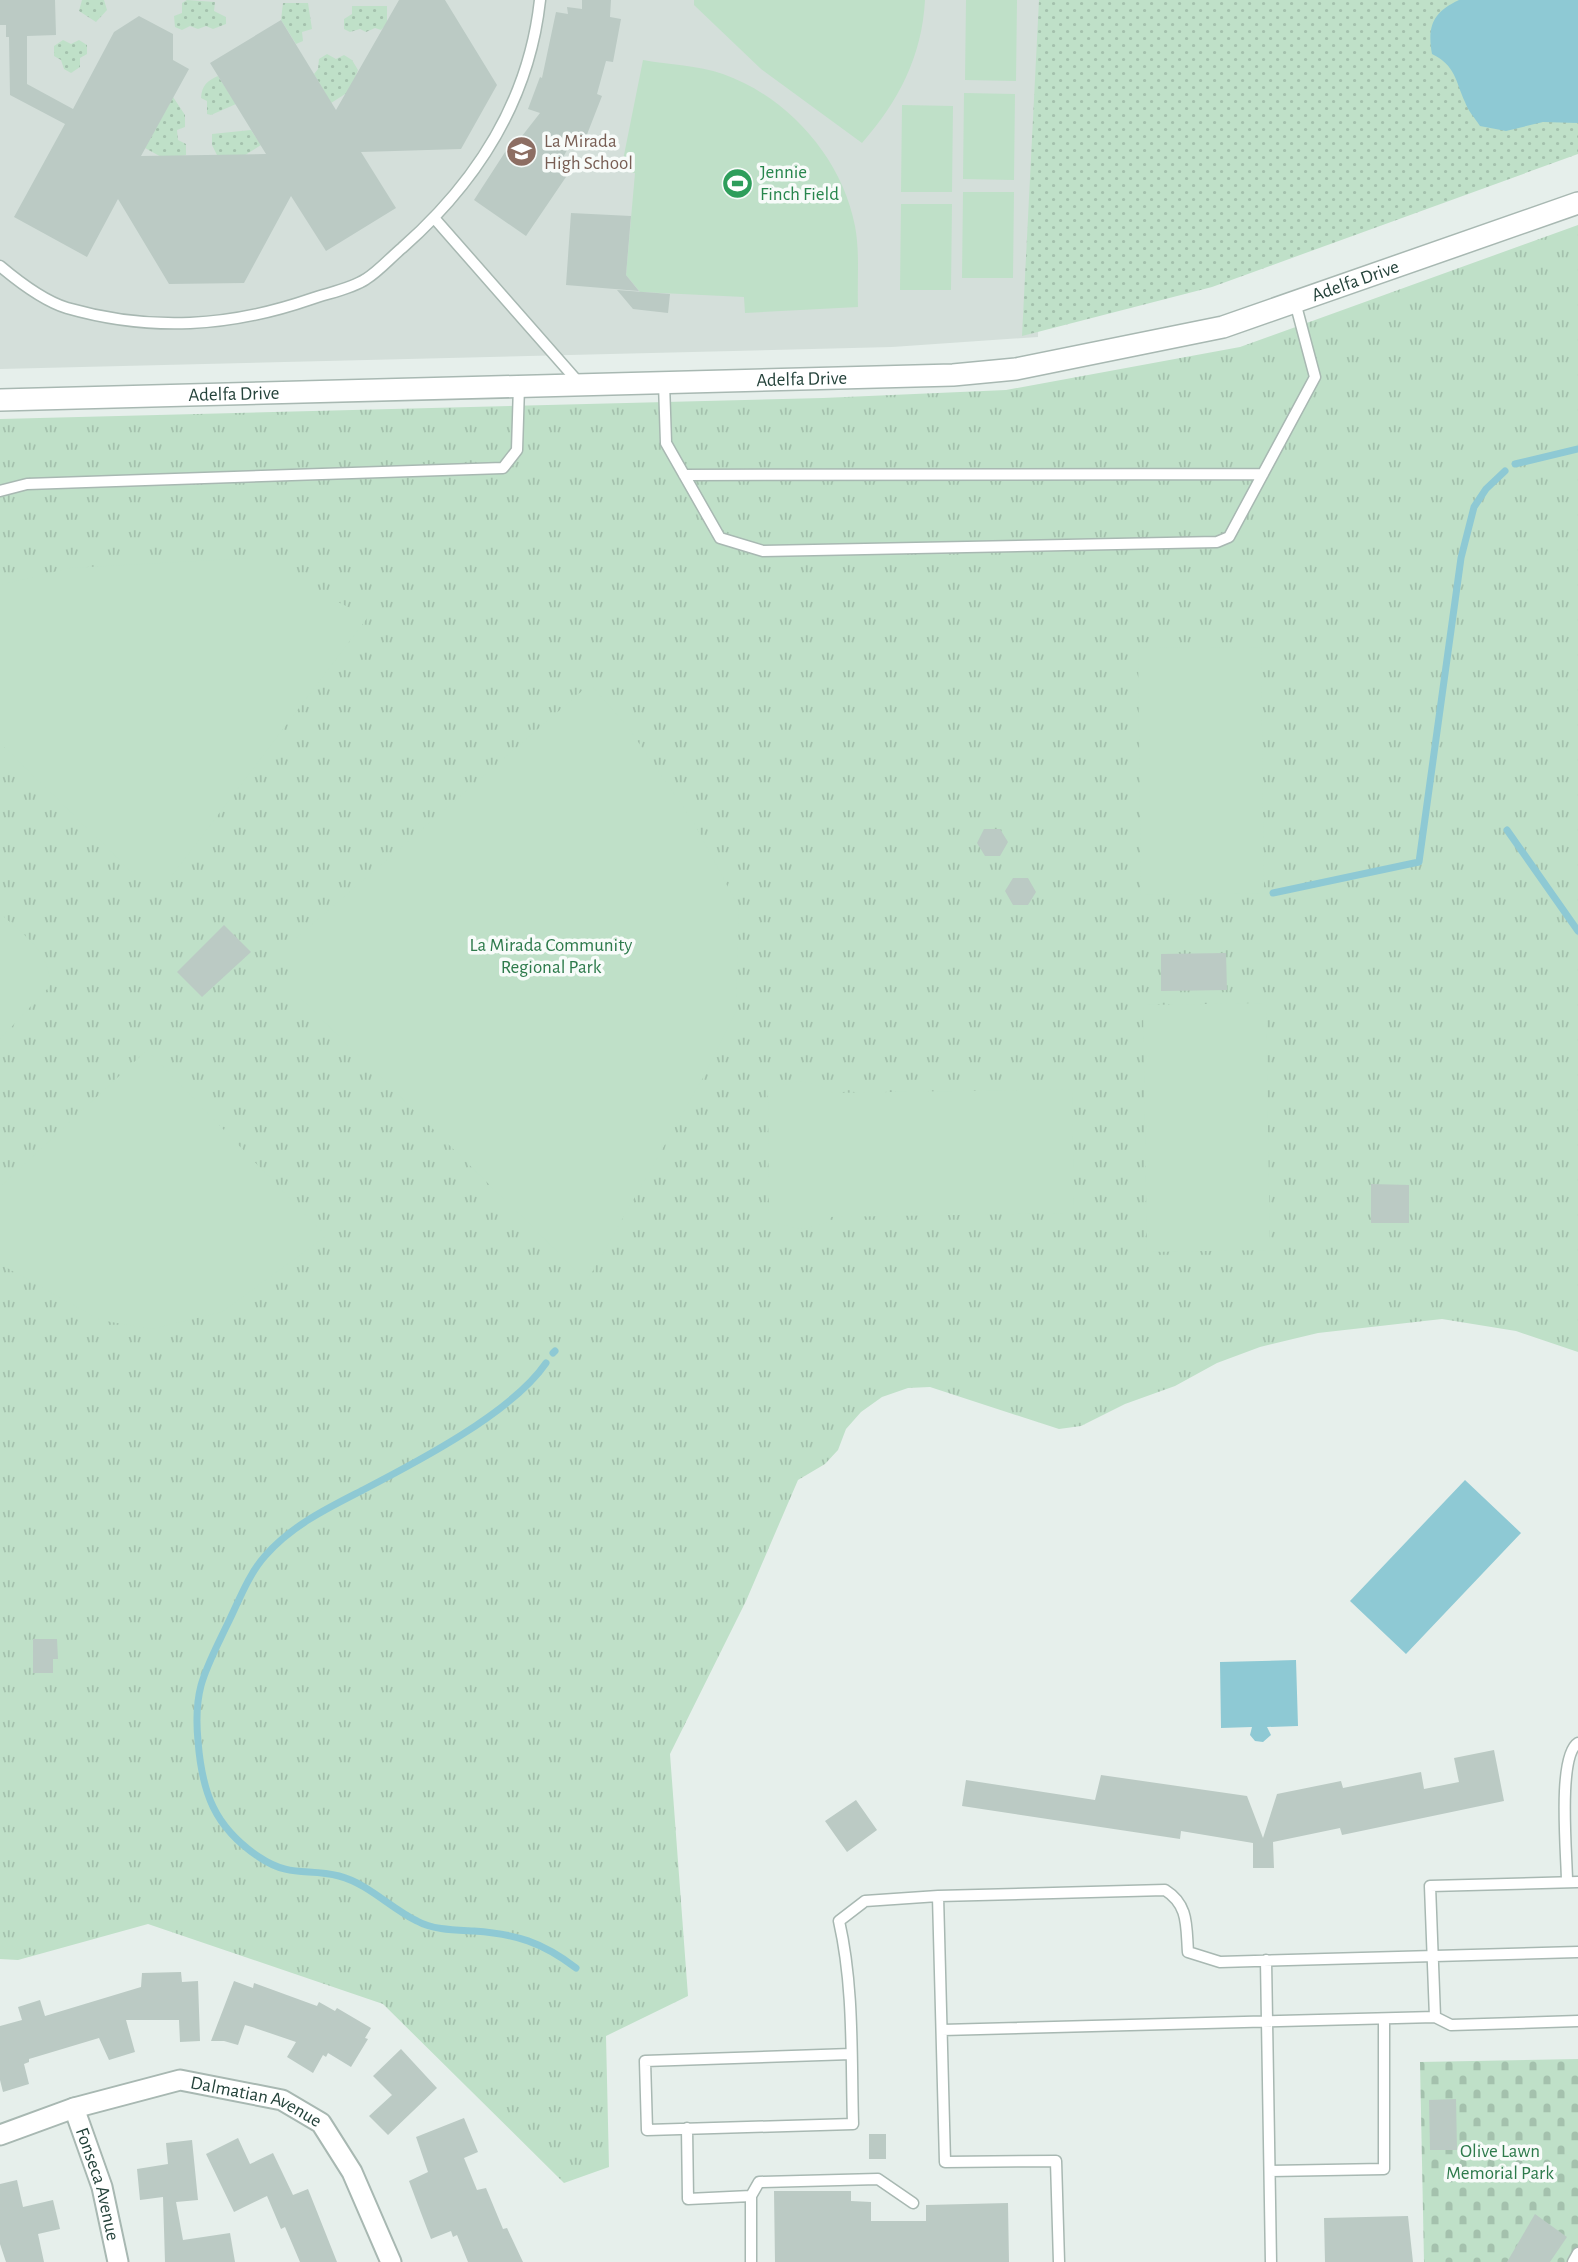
<svg xmlns="http://www.w3.org/2000/svg" width="1578" height="2262" viewBox="0 0 1578 2262" font-family="'Alegreya Sans',sans-serif">
  <defs>
    <pattern id="grass-dots" width="8" height="8" patternUnits="userSpaceOnUse" patternTransform="scale(1.75)"><rect width="8" height="8" fill="#bfe0c8"/><path d="M2 2h.1M6 6h.1" fill="none" stroke="#a4c1ad" stroke-width="1.8" stroke-linecap="round"/></pattern>
    <pattern id="cemetery-stones" width="16" height="16" patternUnits="userSpaceOnUse" patternTransform="scale(1.75)"><rect width="16" height="16" fill="#bfe0c8"/><path d="M2 7V4a2 2 0 0 1 4 0v3zM10 15v-3a2 2 0 0 1 4 0v3z" fill="#a4c1ad"/></pattern>
    <pattern id="park-tufts" width="24" height="20" patternUnits="userSpaceOnUse" patternTransform="scale(1.75)"><rect width="24" height="20" fill="#bfe0c8"/><path d="M3 7l-1-3M5 7V3M7 7l1-3M15 17l-1-3M17 17v-4M19 17l1-3" fill="none" stroke="#a4c1ad"/></pattern>
  </defs>
  <rect width="100%" height="100%" fill="#e6efeb"/>
  <path fill="#d4dfda" d="M0,0H1044L1038,337L892,347L0,369Z"/>
  <path fill="url(#grass-dots)" d="M82,0H104L107,10L96,22L79,11Z
    M187,0L215,2L214,11L226,17V24L213,29L206,26L198,29L190,26L182,30L175,27L174,16L182,13V3Z
    M1039,0H1578V154L1212,287L1022,336Z
    M283,3H308L312,29L302,32L303,41L296,44L281,20Z
    M352,6H387V24L381,30L375,28L366,32L360,29L350,32L344,29V19L352,14Z
    M63,40L71,44L79,40L87,45V54L80,58V67L71,73L64,69L61,60L54,56V46Z
    M327,54L336,59L344,55L352,60L358,70L350,91L331,103L314,74L318,69L319,59Z
    M218,76L236,104L211,115L207,114V101L201,98C202,85 207,81 218,76Z
    M173,97L185,115V127L177,130L178,140L186,144V155L165,159L145,148Z
    M251,130L261,145L242,157L217,155L212,145V134Z"/>
  <path fill="url(#cemetery-stones)" d="M1578,2059V2262H1424L1420,2062Z"/>
  <path fill="url(#park-tufts)" d="M1578,225V1352L1516,1331L1442,1319L1318,1333L1260,1347L1217,1363L1175,1386L1125,1404L1081,1426L1059,1429L930,1387L908,1388L882,1397L861,1412L846,1429L838,1450L825,1464L798,1480L746,1601L670,1754L688,1996L606,2036L609,2167L564,2183L383,2004L148,1924L18,1960L0,1959V419L823,398L1006,390L1240,347Z"/>
  <path fill="#bfe0c8" d="M694,0H925C922,56 899,101 862,143L761,69L694,5Z
    M966,0H1017L1016,81L965,80Z
    M643,60C670,65 697,65 723,74C788,97 842,158 855,226C860,253 857,279 858,307L745,313L744,297L640,292L626,275L635,173L621,170Z
    M964,93L1015,94L1014,180L963,179Z
    M902,105L953,106L952,192H901Z
    M963,192H1014L1013,278H962Z
    M901,204H952L951,290H900Z
    M250,558L368,617L171,877H137L0,743V585L70,568Z
    M1261,647L1264,893L1141,895L1138,648Z
    M590,684L627,726L693,821L739,908L736,1012L704,1076L587,1281L294,992V940Z
    M0,913C25,937 50,950 50,986L0,1039Z
    M1266,1003L1270,1250L1147,1252L1143,1005Z
    M147,1050L326,1236L222,1312L151,1329L100,1320L0,1264V1187Z
    M801,1081L826,1088L827,1093L1072,1089L1074,1213L829,1217V1222L802,1229L769,1222L768,1088Z"/>
  <path fill="#8ec9d4" d="M1459,0H1578V123L1543,122L1506,131L1480,126C1475,118 1468,111 1465,102C1455,80 1456,66 1432,54C1427,26 1433,12 1459,0Z
    M1465,1480L1521,1533L1406,1654L1350,1601Z
    M1296,1660L1298,1726L1267,1727L1271,1735L1263,1742L1255,1741L1250,1735L1252,1727L1221,1728L1220,1662Z"/>
  <g fill="none" stroke-linecap="round" stroke-linejoin="round">
    <path stroke="#8ec9d4" stroke-width="7" d="M1515,464L1578,449
      M1507,830L1578,931
      M1273,893L1419,862L1461,558L1474,507L1486,489L1505,471
      M553,1353L555,1351
      M546,1363C512,1413 415,1463 361,1491C326,1509 291,1526 265,1556C248,1575 238,1603 227,1625C205,1671 193,1689 198,1741C202,1792 214,1827 259,1857C290,1878 307,1868 339,1876C369,1884 390,1908 417,1921C433,1930 455,1930 474,1931C516,1934 542,1942 576,1968"/>
  </g>
  <path fill="#bbcac4" d="M0,0H55L56,35L27,36V84L73,109L114,32L139,16L173,34V60L189,69L141,156L266,154L210,63L281,20L336,110L399,0H445L497,85L461,149L361,152L396,208L326,251L291,196L244,283L169,284L118,199L87,257L14,217L65,124L10,95L9,37H6V25H0Z
    M582,0H611L610,17L621,19L613,62L606,61L597,94L602,96L586,137L576,133L558,167L568,174L526,236L474,200L511,143L515,145L540,113L528,109L540,77L542,78L556,12L568,14L567,7L582,9Z
    M571,213L631,216L626,275L639,291L566,285Z
    M617,290L670,294L668,313L633,309Z
    M984,829H1000L1008,842L1000,856H985L977,843Z
    M1013,878H1028L1036,892L1028,905H1013L1005,891Z
    M224,925L251,952L202,997L177,972Z
    M1226,953L1227,990L1161,991V954Z
    M1371,1184L1409,1185V1223H1371Z
    M33,1639H57L58,1659H53V1673H33Z
    M1494,1750L1504,1801L1342,1835L1340,1828L1273,1842L1274,1868H1253V1843L1181,1831L1180,1839L962,1806L966,1780L1095,1800L1101,1775L1247,1796L1263,1838L1277,1794L1341,1781L1343,1788L1421,1772L1424,1789L1459,1782L1454,1758Z
    M856,1800L877,1830L847,1852L825,1821Z
    M181,1972L182,1982L198,1981L200,2041L180,2042L179,2020H126L135,2052L109,2060L99,2038L29,2059V2062L24,2064L29,2084L3,2092L0,2080V2026L22,2020L18,2007L40,2000L45,2016L141,1987L142,1973Z
    M234,1981L253,1988L254,1983L317,2006L319,2002L335,2011L337,2008L371,2028L365,2038L368,2039L351,2067L328,2053L326,2057L323,2055L313,2073L287,2057L296,2042L252,2027L245,2025L238,2045L224,2041H211Z
    M401,2049L437,2088L388,2135L369,2116L392,2095L373,2076Z
    M1456,2099L1457,2150H1430L1429,2100Z
    M464,2118L478,2152L464,2158L477,2190L486,2188L503,2229L507,2228L523,2262H468L457,2235L453,2237L451,2231L431,2239L421,2213L409,2181L428,2172L416,2137Z
    M869,2134H886V2159H869Z
    M238,2138L250,2164L273,2153L293,2195L308,2189L337,2262H300L285,2227L281,2229L267,2196L234,2212L206,2154Z
    M192,2140L198,2200L176,2202L183,2240L230,2233L235,2262H165L163,2197L140,2200L137,2169L168,2164L166,2143Z
    M17,2180L23,2207L53,2200L60,2229L38,2234L44,2262H6L0,2244V2184Z
    M774,2191H851V2201L871,2202V2221H926V2205L1008,2203L1009,2262H775Z
    M1535,2214L1567,2237L1550,2262H1507Z
    M1408,2216L1413,2262H1325L1324,2218Z"/>
  <g fill="none" stroke-linecap="round" stroke-linejoin="round">
    <defs>
      <path id="service" d="M435,219L580,384
        M0,266C19,282 44,301 67,308C151,332 230,327 311,299C328,293 351,289 366,279C379,271 390,258 402,248C477,182 529,101 540,0
        M664,383L666,443L720,538L763,551L1217,542L1229,537L1315,377L1295,302
        M684,475L1263,474
        M0,491L27,484L503,468L517,450L519,386
        M1567,1882C1567,1856 1557,1756 1578,1743
        M1266,1960L1271,2262
        M1435,2017L1430,1886L1578,1882
        M942,2030L1435,2017L1451,2025L1578,2021
        M851,2054L645,2061L647,2130L853,2124C851,2056 854,1987 839,1921L865,1901L938,1896
        M687,2128L688,2199L751,2196V2262
        M1270,2171L1384,2169V2019
        M751,2196L759,2182L878,2179L913,2203
        M1059,2262L1056,2161L945,2162L938,1896L1165,1890C1189,1905 1186,1926 1188,1952L1220,1962L1578,1952
        M1573,2262L1578,2253"/>
      <g id="minor">
        <path id="s1" d="M74,2108L102,2187L118,2262"/>
        <path id="s2" d="M0,2135L74,2108L180,2080L282,2100L321,2123L352,2172L391,2262"/>
      </g>
      <g id="tertiary">
        <path id="s3" d="M0,400L953,375L1016,369L1223,327L1578,203"/>
      </g>
    </defs>
    <use href="#service" stroke="#a8b8b2" stroke-width="13"/>
    <use href="#minor" stroke="#a8b8b2" stroke-width="23"/>
    <use href="#tertiary" stroke="#a8b8b2" stroke-width="24"/>
    <use href="#service" stroke="#fff" stroke-width="10"/>
    <use href="#minor" stroke="#fff" stroke-width="19"/>
    <use href="#tertiary" stroke="#fff" stroke-width="21"/>
  </g>
  <defs>
    <symbol id="school-disc" viewBox="-11 -11 22 22"><circle r="9.5" fill="#8d6e63" stroke="#f7fbf9"/><path d="M0-5L7-2L0 1L-7-2ZM-4 1L0 2.5L4 1V4Q0 6-4 4Z" fill="#fff"/></symbol>
    <symbol id="stadium-disc" viewBox="-11 -11 22 22"><circle r="9.5" fill="#2e9e5b" stroke="#f7fbf9"/><path d="M0-5a6.5 5 0 1 0 0 10a6.5 5 0 1 0 0-10ZM-3.5-1.8h7v3.6h-7Z" fill="#fff"/></symbol>
  </defs>
  <g fill-rule="evenodd">
    <use href="#school-disc" x="504" y="134" width="35" height="35"/>
    <use href="#stadium-disc" x="720" y="166" width="35" height="35"/>
  </g>
  <g text-anchor="middle" dominant-baseline="central" stroke-width="7" stroke-linejoin="round" paint-order="stroke">
    <g font-size="19" fill="#785e54" stroke="#f7fbf9" text-anchor="start">
      <text x="544" y="141">La Mirada<tspan x="544" dy="22">High School</tspan></text>
    </g>
    <g font-size="19" fill="#27864d" stroke="#f7fbf9" text-anchor="start">
      <text x="760" y="172">Jennie<tspan x="760" dy="22">Finch Field</tspan></text>
    </g>
    <g font-size="19" fill="#24423a" stroke="#f7fbf9">
      <text stroke="none"><textPath href="#s3" startOffset="1368">Adelfa Drive</textPath></text>
      <text stroke="none"><textPath href="#s3" startOffset="802">Adelfa Drive</textPath></text>
      <text stroke="none"><textPath href="#s3" startOffset="234">Adelfa Drive</textPath></text>
      <text stroke="none"><textPath href="#s2" startOffset="268">Dalmatian Avenue</textPath></text>
      <text stroke="none"><textPath href="#s1" startOffset="80">Fonseca Avenue</textPath></text>
    </g>
    <g font-size="19" fill="#2d7a4b" stroke="#f7fbf9">
      <text x="551" y="945">La Mirada Community<tspan x="551" dy="22">Regional Park</tspan></text>
      <text x="1500" y="2151">Olive Lawn<tspan x="1500" dy="22">Memorial Park</tspan></text>
    </g>
  </g>
</svg>
